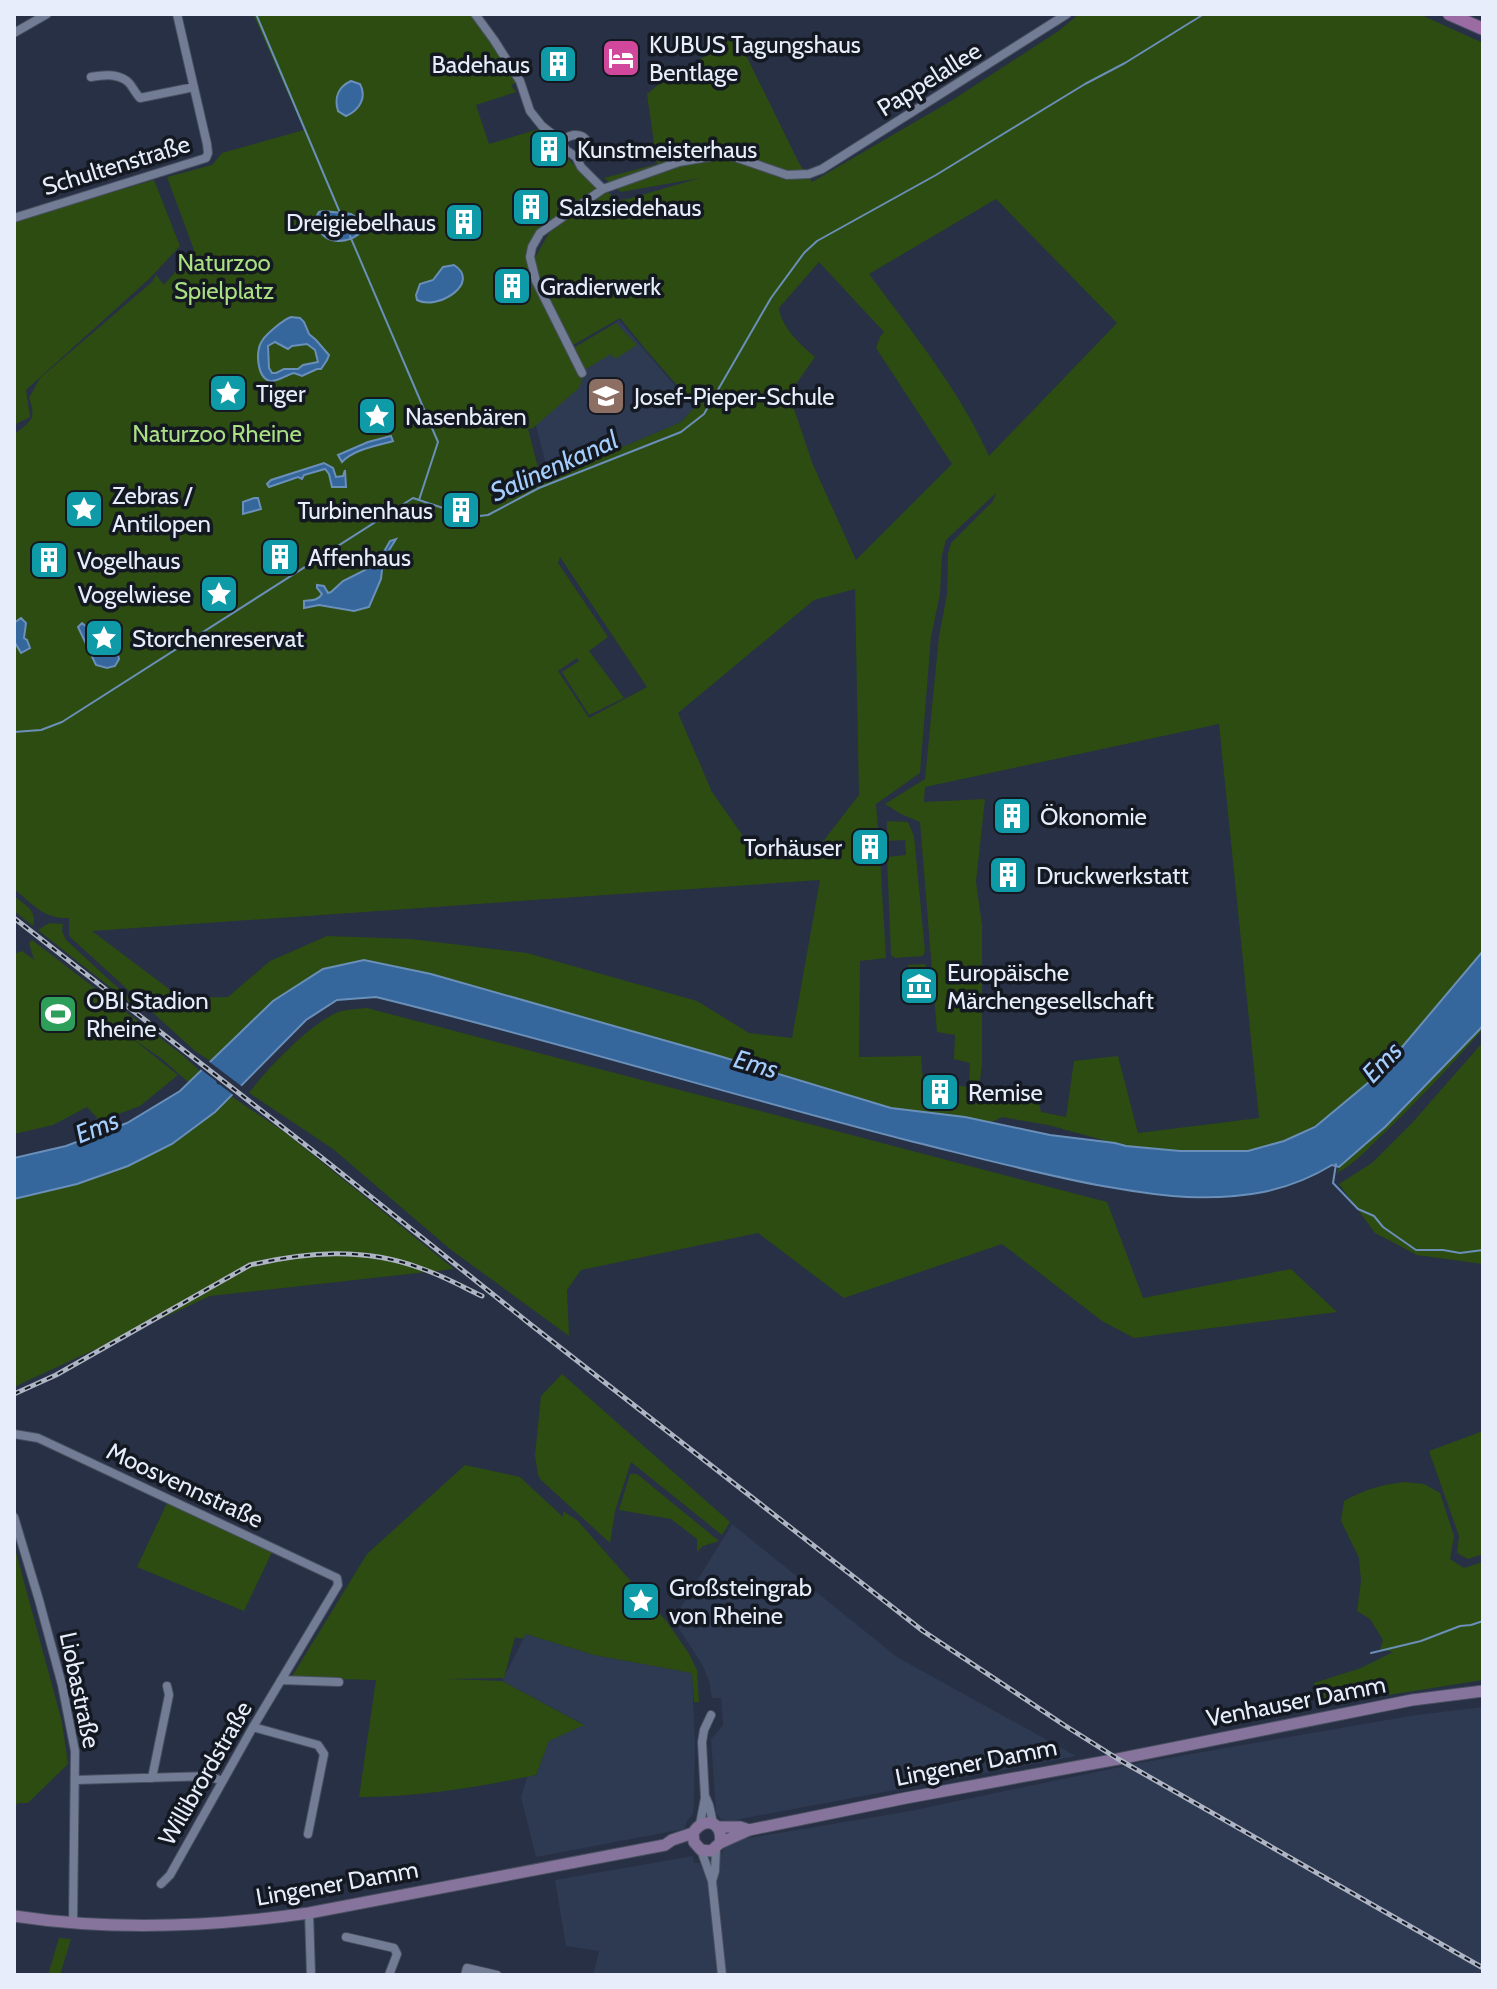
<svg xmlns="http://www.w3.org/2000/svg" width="1497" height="1989" viewBox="0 0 1497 1989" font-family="Cabin,sans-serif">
  <rect width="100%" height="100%" fill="#273044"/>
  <path fill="#2e3952" d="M619,320L694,408L681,422L631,444L549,476L525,385Z
    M732,1524L897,1657L1076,1756L730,1821L721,1819L716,1813L711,1739L723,1725L721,1698H712L709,1681L702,1664L673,1620Z
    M526,1634L594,1655L692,1673L695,1746L694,1804L693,1814L687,1821L684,1829L536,1857L521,1797L527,1777L536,1775L549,1741L583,1724L502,1681Z
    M1483,1707V1975H593L599,1951L566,1946L555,1880L693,1856L694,1863H700L701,1868L720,1865V1857L724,1848L731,1841L737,1840L910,1811L1139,1763L1416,1715Z"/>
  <path fill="#2d4c11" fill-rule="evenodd" d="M253,14H475L520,81L511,85L516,92L476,105L489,144L539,129L597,188C578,201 540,224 533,248C532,252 533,256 533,261L549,233L603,189L619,200L628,199L700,178L621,192L604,178L657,164L647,94L670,75L690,66L736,35L799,163L812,182L951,101L1060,30L1079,14H1419L1483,43V964L1396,1062L1340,1111L1284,1143L1248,1156L1129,1151L1121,1145L1048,1125L1002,1117L992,1122L951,1115L891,1108L716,1055L431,974L273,1001L212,1062L195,1051L69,936V918C43,919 33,904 14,889V434C31,422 37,418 29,398L40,378L152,282L156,275L164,285L194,250L167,177L212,165L222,153L304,130ZM996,199L1117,323L989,456C959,389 912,332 869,274ZM819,262L884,332L880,337L876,348L952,464L856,560L813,465L789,394L815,357C801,345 781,327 779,308ZM620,318L647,351L697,408H694L681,422L630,444L549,476L540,475L528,429L533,428L579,388L586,369L611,354L615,359L637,345L616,323L575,347L573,345ZM996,493L993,501L951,543L948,554L947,595L939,636L925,779L885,804L901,814L920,822L937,1032L955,1035L954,1059L970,1063L969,1087L923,1081L921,1056L859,1057L860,961L886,958L880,857L865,864L864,853L861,852L860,842L879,841L876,804L920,773L931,637L940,594L942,555L946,540ZM560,557L647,687L589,718L558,671L577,658L579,661L562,672L589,715L624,698L589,651L608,637L558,563ZM855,589L859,795L821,844L806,849L753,850L712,792L678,713L814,600ZM1219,724L1259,1118L1138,1133L1118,1056L1074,1061L1066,1117L1041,1112L1039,1104L979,1088L982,1064V925L976,882L985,799L924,802L925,787ZM820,880L792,1038L749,1033L697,1001L527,953L411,939L327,936L270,961L228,997L181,998L92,931Z
    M154,180L180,246L149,279L26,390L30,417L14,425V221Z
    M887,821L908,822L914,836L925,951L923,956L895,958L891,955L887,857L906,855L905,840L887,841Z
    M14,896C24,904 38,911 33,926L14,911Z
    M49,923L63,924L62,931L66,940L141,1009L140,1011L38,930Z
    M32,940L181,1054L201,1072L188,1082L162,1059L129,1036L178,1075L140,1106L100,1121L87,1107L53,1125L14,1134V954L22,951L34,960L29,943Z
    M925,964L926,981L909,982L908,965Z
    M367,1008L1107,1202L1143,1298L1291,1269L1337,1312L1134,1338L1102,1321L1002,1244L844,1298L758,1233L581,1270L567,1290L569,1336L450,1249L333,1149L249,1093C267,1069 309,1025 336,1013C345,1009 357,1009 367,1008Z
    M1483,1024V1029C1451,1065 1419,1100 1384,1133C1369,1147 1355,1164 1337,1173L1339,1167L1369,1142L1427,1085L1431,1079Z
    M1483,1042V1264L1417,1255L1375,1233L1339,1184L1372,1163L1412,1123Z
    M231,1096L287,1134L454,1269L210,1296L14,1387V1199L77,1184L173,1144L215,1112Z
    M562,1374L730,1522L722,1535L631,1462L615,1511L610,1543L541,1480L538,1475L535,1455L541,1396Z
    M1483,1431V1554L1468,1559L1457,1553L1459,1536L1429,1451Z
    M465,1465L520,1477L563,1517V1511L577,1520L667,1622L688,1652L697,1670L699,1702H694L692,1673L594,1655L526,1634L523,1639L515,1637L504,1678L447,1679L502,1681L584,1725L549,1741L536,1775C477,1787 419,1797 359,1797L376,1680L291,1678L367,1554Z
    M630,1474H637L719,1541L703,1546L697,1552V1539L671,1519L619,1510Z
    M1404,1482L1424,1484L1440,1493L1454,1536L1450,1559L1464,1568L1483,1562V1680L1319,1706L1314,1683L1361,1668L1393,1652L1380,1649L1383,1640L1370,1619L1357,1611L1361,1581L1359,1558L1341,1521L1344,1501C1366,1489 1380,1485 1404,1482Z
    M167,1503L272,1552L244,1611L137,1567Z
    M14,1545L62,1722L68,1764L28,1803H18L14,1807Z
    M59,1938L71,1939L60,1975H48Z"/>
  <path fill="#35679d" stroke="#6a8fb9" stroke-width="2" fill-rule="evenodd" d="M351,81L360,84C367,97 360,110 346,116L338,111C334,98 338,87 351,81Z
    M324,211L351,214L365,223V229C348,246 321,247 315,219L319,212Z
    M454,265C482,283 437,311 417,300L416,295L420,284L433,280L443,267Z
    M291,317L300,318L304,322L309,334L316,340L329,355L327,360L321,369H317L302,376L294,373C286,375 277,382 270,381C257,378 255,350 262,341C265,335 284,319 291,317ZM275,342L288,349L292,346L307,344L315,350L318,362L303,365L298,369H284L276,373H272L269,368L268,346Z
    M391,436L393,441C377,446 354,449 342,462L338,455L368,442Z
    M324,463L333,468L336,477L343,476L345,470L346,487H332L329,474L325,469L304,475L302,479L298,477L269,487L267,484L271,480Z
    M254,498H258L261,509L243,514V502Z
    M396,539L383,560L381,579L369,607L354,611L319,605L304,608V601C311,600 318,601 322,594L317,588V585L324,586L328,593L331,592L343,581L377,564L390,541Z
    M21,618L26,623L24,638L27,640L30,648L21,653L14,641V623Z
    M82,623L97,636L104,649L117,651L119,659L115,666L107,668L96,665L78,627Z
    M1483,951V1025L1479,1030L1385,1127L1339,1167L1332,1165C1286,1193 1240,1199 1187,1197C1157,1196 1126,1190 1097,1185C1035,1173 975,1157 914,1142C734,1096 556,1041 376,997L337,1000L306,1020L215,1112L172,1144L128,1166L77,1184L14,1199V1158L66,1146L127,1123L180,1091L273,1001L323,969L364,960L431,974L716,1055L891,1108L965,1117L1050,1135L1115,1143L1126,1146L1180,1151H1248L1284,1141L1315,1127L1381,1072Z"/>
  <path fill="#273044" d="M207,1060L244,1088L236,1097L220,1085L217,1084L216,1081L199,1068Z"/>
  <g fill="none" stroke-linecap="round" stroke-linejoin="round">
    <path stroke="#6a8fb9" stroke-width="2" d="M256,14L341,215
      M350,236L438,442L419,500
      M14,732L41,730L62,722L413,498L470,517L488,515L539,488L681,432L704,414L771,298L804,253L817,241L936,175L1085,84L1125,63L1204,14
      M1336,1164L1333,1183L1358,1209L1374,1216L1383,1227L1416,1250H1443L1460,1253L1483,1250
      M1371,1653L1421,1641L1460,1626L1471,1625L1483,1621"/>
    <defs>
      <path id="minor" d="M475,14L494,40L520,81L530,111L542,126L560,140L566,150L576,157C592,153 591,134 574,135C569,136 565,138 560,140
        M14,33L47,14
        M91,77C102,75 116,73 127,81C132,85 135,93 140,98L194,87
        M576,157L581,167L603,189
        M14,218L206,158L208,153L207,144L177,14
        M582,373L536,281L530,257L532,247L540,233L603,189L679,162L726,154L787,175L809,174L822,169L1067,14
        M14,1434L38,1438L337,1578L338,1585L253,1727L170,1875L161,1884
        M14,1517L39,1600L62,1685L75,1751L73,1923
        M281,1680L339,1682
        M253,1727L318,1745L324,1754L308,1834
        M152,1778L169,1695L167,1686
        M76,1780L209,1776L222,1781
        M706,1798L709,1805L713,1823
        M700,1824L705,1798L702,1742L704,1730L711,1715
        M716,1849L715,1871L712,1881L722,1975
        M701,1850L712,1881
        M309,1913L311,1975
        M346,1937L394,1948L397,1954L389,1975
        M465,1975L467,1968L497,1975"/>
      <path id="secondary" d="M717,1827H740L749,1830
        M720,1843L749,1830L906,1798L1118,1759L1412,1700L1483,1691
        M14,1916C112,1931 211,1927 309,1913L665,1845L672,1840L693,1833C704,1815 724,1822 720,1843L711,1851L701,1850L694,1842L693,1833"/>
      <path id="primary" d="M1449,14L1483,29"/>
    </defs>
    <use href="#minor" stroke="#484f60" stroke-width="10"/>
    <use href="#secondary" stroke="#484f60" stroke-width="13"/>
    <use href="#primary" stroke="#484f60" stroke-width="14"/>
    <use href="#minor" stroke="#727c94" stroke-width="8"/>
    <use href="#secondary" stroke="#87749c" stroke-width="11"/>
    <use href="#primary" stroke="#9b6ca3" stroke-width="12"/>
    <defs>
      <path id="rail" d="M14,918L326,1161L530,1324L923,1631L1064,1725L1118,1759L1483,1968
        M14,1394L56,1375L250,1265C306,1252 364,1247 420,1268C441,1275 461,1286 482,1296"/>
    </defs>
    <use href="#rail" stroke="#adb4c4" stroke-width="5"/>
    <use href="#rail" stroke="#141821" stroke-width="2" stroke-dasharray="6" stroke-linecap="butt"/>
  </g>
  <defs>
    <symbol id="hotel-square" viewBox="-11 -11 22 22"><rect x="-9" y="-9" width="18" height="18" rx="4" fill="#d1479c" stroke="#141821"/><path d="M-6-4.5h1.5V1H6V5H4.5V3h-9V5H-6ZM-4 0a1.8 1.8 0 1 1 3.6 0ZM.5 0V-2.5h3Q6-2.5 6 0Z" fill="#fff"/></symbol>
    <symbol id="building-square" viewBox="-11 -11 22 22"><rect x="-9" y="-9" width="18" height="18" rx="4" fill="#0f9aa8" stroke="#141821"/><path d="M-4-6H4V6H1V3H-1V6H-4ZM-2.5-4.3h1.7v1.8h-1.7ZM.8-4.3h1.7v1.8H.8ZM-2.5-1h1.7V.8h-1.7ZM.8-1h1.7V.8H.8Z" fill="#fff"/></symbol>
    <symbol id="sight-square" viewBox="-11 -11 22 22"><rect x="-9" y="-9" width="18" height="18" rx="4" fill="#0f9aa8" stroke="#141821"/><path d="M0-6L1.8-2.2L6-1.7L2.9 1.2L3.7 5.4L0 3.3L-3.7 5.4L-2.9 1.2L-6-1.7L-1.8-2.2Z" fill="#fff"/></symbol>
    <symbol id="school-square" viewBox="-11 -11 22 22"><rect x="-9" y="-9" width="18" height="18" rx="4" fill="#8d6e63" stroke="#141821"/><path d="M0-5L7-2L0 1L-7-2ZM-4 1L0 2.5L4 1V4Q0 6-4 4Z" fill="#fff"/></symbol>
    <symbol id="museum-square" viewBox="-11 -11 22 22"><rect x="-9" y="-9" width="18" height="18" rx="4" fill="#0f9aa8" stroke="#141821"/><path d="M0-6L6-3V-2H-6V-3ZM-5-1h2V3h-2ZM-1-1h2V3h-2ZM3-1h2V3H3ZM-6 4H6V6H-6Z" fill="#fff"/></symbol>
    <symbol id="stadium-square" viewBox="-11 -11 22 22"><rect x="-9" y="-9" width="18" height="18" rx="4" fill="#2e9e5b" stroke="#141821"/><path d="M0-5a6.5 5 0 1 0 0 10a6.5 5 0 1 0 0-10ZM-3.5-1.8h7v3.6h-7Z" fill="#fff"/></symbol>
  </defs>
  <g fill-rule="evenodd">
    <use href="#hotel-square" x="599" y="36" width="44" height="44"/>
    <use href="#building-square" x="536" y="42" width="44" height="44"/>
    <use href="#building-square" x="527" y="127" width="44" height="44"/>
    <use href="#building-square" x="509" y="185" width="44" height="44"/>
    <use href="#building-square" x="442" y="200" width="44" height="44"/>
    <use href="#building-square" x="490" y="264" width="44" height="44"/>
    <use href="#sight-square" x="206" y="371" width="44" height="44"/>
    <use href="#school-square" x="584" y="374" width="44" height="44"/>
    <use href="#sight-square" x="355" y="394" width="44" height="44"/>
    <use href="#sight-square" x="62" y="487" width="44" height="44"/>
    <use href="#building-square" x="439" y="488" width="44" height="44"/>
    <use href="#building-square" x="258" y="535" width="44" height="44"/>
    <use href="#building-square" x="27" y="538" width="44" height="44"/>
    <use href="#sight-square" x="197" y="572" width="44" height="44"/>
    <use href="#sight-square" x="82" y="616" width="44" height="44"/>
    <use href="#building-square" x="990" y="794" width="44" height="44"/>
    <use href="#building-square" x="848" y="825" width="44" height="44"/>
    <use href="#building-square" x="986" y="853" width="44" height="44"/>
    <use href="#museum-square" x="897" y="964" width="44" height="44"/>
    <use href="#stadium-square" x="36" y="992" width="44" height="44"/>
    <use href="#building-square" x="918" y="1070" width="44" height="44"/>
    <use href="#sight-square" x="619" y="1579" width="44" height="44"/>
  </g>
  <g text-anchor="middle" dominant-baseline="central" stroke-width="7" stroke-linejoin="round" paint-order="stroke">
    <g font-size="24" fill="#e7edfb" stroke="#141821" text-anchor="start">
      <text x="649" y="44">KUBUS Tagungshaus<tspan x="649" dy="28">Bentlage</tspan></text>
      <text x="530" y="64" text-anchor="end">Badehaus</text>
      <text x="577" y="149">Kunstmeisterhaus</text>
      <text x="559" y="207">Salzsiedehaus</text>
      <text x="436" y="222" text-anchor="end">Dreigiebelhaus</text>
      <text x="540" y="286">Gradierwerk</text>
      <text x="256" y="393">Tiger</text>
      <text x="634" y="396">Josef-Pieper-Schule</text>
      <text x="405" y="416">Nasenbären</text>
      <text x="112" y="495">Zebras /<tspan x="112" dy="28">Antilopen</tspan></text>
      <text x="433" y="510" text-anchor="end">Turbinenhaus</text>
      <text x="308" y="557">Affenhaus</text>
      <text x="77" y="560">Vogelhaus</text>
      <text x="191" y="594" text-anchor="end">Vogelwiese</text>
      <text x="132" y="638">Storchenreservat</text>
      <text x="1040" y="816">Ökonomie</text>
      <text x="842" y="847" text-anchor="end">Torhäuser</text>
      <text x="1036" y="875">Druckwerkstatt</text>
      <text x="947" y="972">Europäische<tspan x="947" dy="28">Märchengesellschaft</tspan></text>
      <text x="86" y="1000">OBI Stadion<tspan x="86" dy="28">Rheine</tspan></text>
      <text x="968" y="1092">Remise</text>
      <text x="669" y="1587">Großsteingrab<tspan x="669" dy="28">von Rheine</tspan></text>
    </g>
    <g font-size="24" fill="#e7edfb" stroke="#141821">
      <text transform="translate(929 79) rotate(-32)">Pappelallee</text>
      <text transform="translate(116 165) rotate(-17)">Schultenstraße</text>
      <text transform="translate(185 1485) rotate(25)">Moosvennstraße</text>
      <text transform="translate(80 1690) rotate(78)">Liobastraße</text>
      <text transform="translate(1296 1701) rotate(-11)">Venhauser Damm</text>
      <text transform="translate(976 1762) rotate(-11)">Lingener Damm</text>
      <text transform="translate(205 1773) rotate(-60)">Willibrordstraße</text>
      <text transform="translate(337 1883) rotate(-10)">Lingener Damm</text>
    </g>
    <g font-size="24" fill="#aadf83" stroke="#141821">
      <text x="224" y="262">Naturzoo<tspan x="224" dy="28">Spielplatz</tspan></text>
      <text x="217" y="433">Naturzoo Rheine</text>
    </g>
    <g font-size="26" font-style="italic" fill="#a5cefd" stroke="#141821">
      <text transform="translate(554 466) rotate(-24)">Salinenkanal</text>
      <text transform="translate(1382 1062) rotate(-46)">Ems</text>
      <text transform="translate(756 1064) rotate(16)">Ems</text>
      <text transform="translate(97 1127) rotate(-22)">Ems</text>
    </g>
  </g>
  <rect width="1497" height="1989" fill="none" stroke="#e7edfb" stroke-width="32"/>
</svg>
